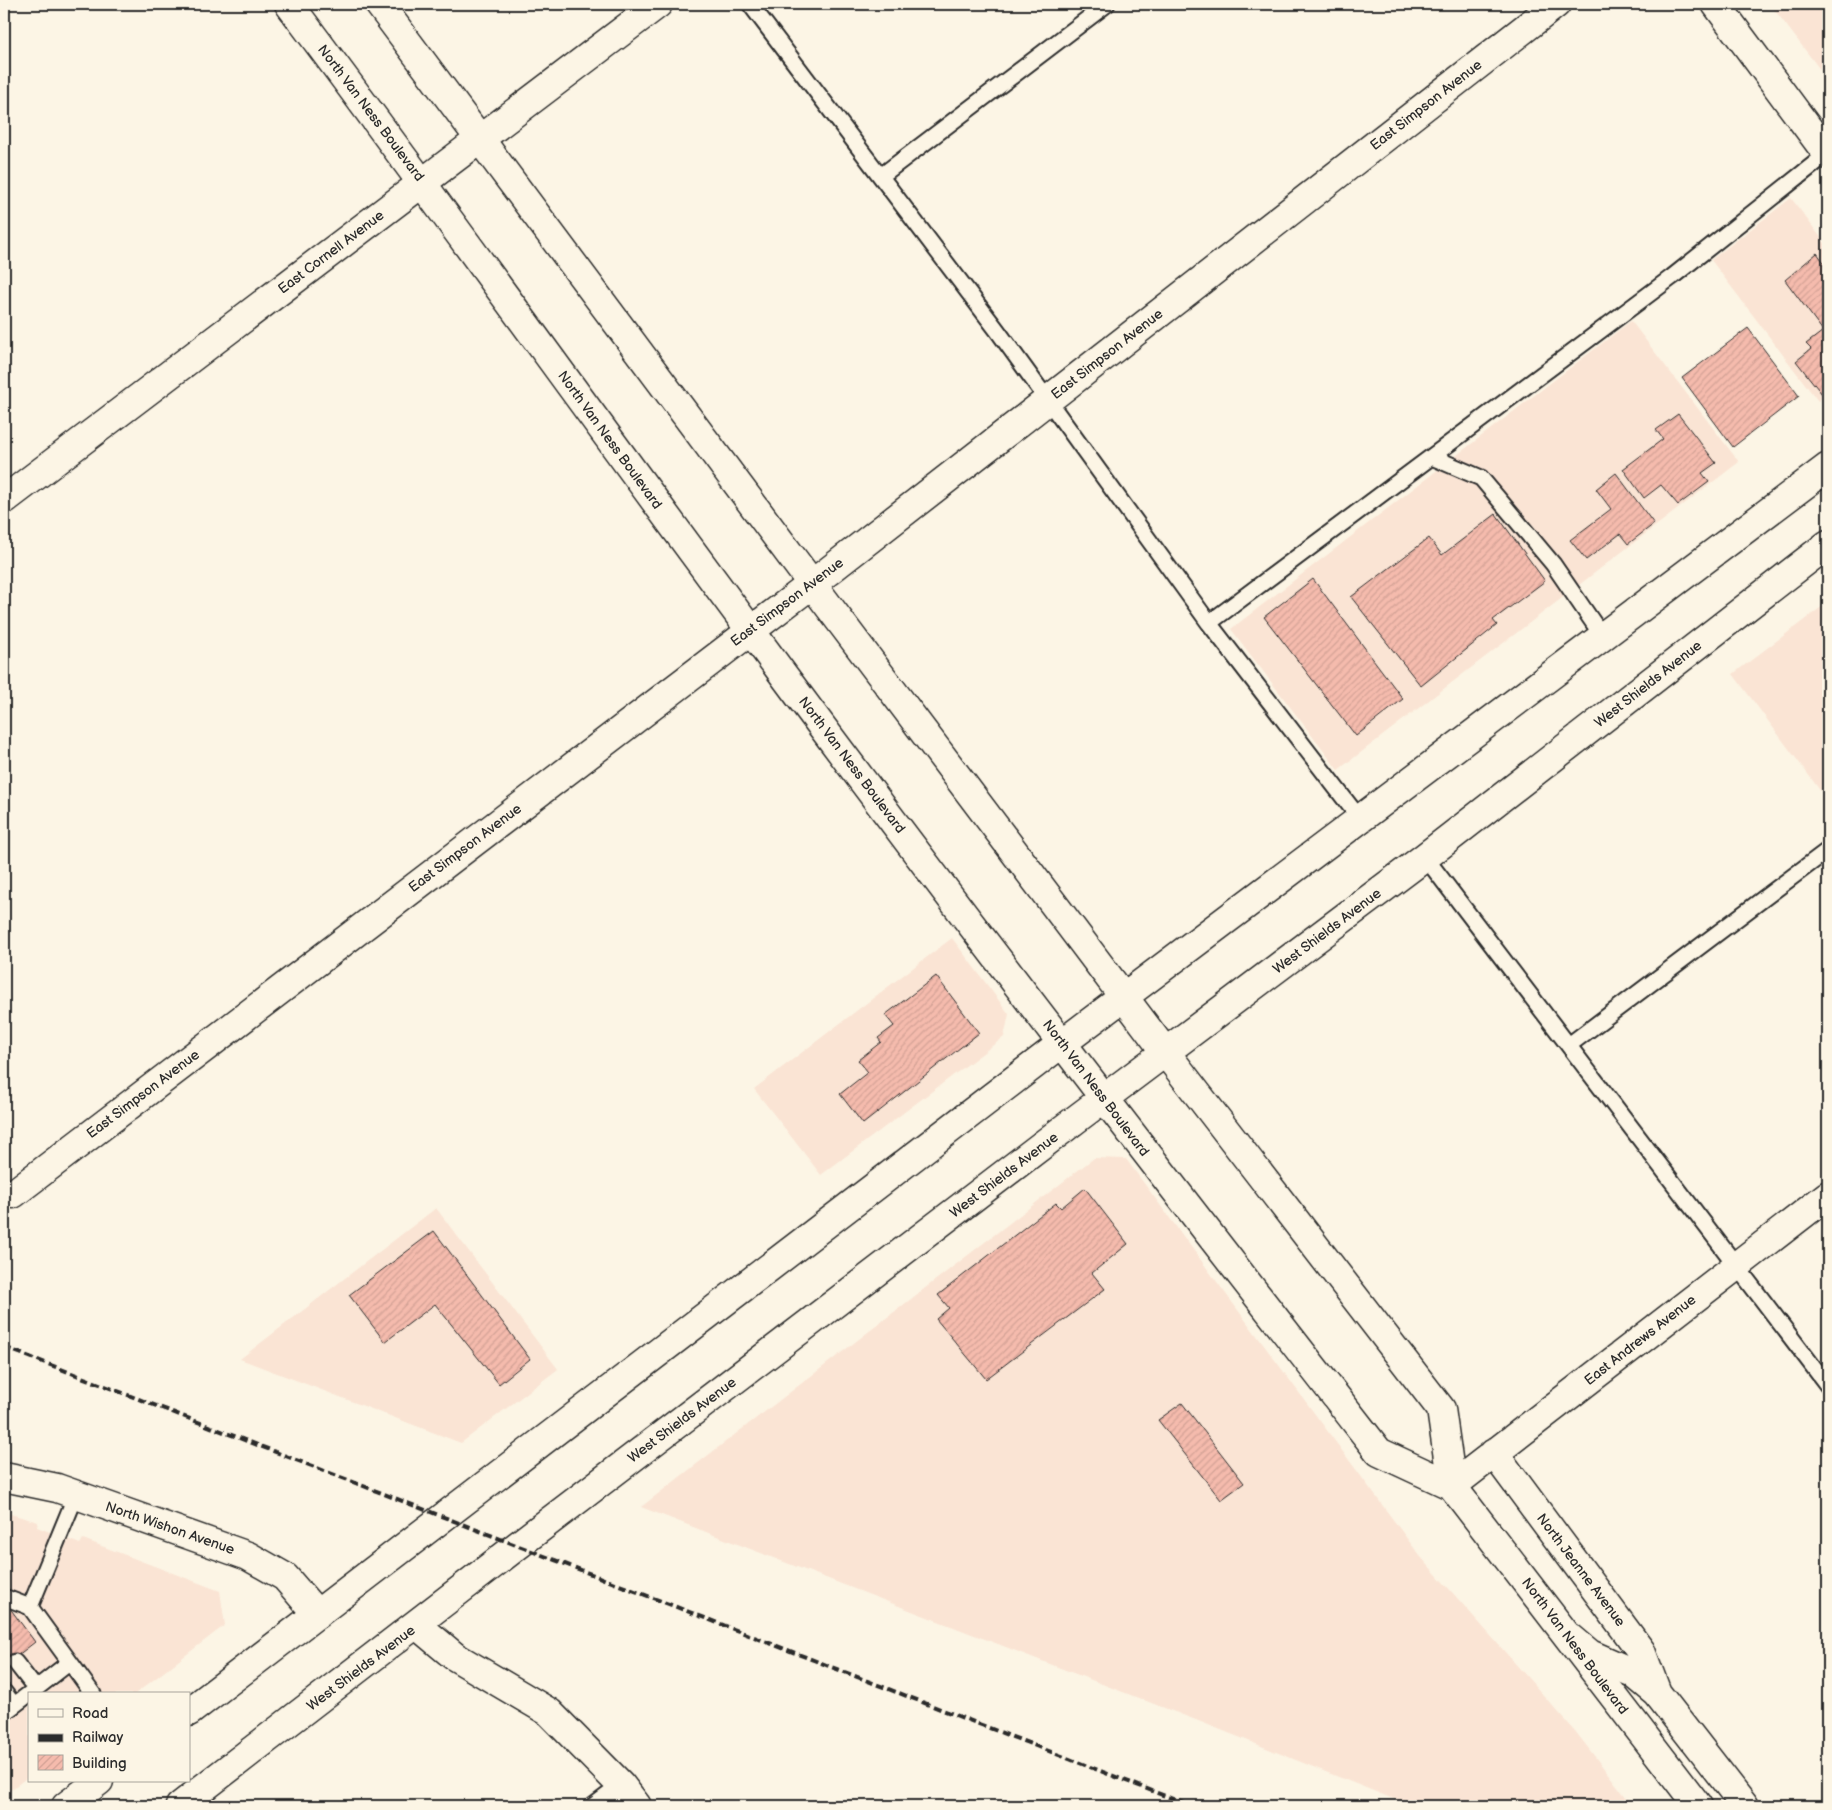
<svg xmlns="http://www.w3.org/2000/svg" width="1832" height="1810" viewBox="0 0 1832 1810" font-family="'Balsamiq Sans',sans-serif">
  <defs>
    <pattern id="building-hatch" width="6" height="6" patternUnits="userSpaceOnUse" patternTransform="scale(1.25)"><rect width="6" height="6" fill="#f5bbad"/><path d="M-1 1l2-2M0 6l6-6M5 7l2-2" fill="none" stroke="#d2a195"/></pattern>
  </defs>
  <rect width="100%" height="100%" fill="#fcf5e5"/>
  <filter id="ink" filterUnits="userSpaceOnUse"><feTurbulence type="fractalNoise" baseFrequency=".02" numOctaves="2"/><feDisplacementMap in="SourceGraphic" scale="10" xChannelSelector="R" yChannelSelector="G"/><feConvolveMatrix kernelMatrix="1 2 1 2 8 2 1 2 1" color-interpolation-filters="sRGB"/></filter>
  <g filter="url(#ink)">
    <path fill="#fae4d4" d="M1770,4H1828V80Z
      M1791,198L1828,247V393L1818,401L1711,260Z
      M1631,321L1739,462L1338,770L1231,629Z
      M1828,602V801L1733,674Z
      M952,938L1009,1014L1004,1037L821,1175L754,1089Z
      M1094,1158L1126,1159L1420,1556L1575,1731L1633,1806H1411L1201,1722L641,1507Z
      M436,1208L558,1369L461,1443L240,1359Z
      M4,1512L38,1522L37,1527L80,1544L83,1539L220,1591L225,1625L135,1694H29V1776L4,1795Z"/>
    <path fill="url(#building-hatch)" stroke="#2b2b2b" d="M1817,253L1828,268V388L1822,394L1796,361L1811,349L1806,344L1823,331L1785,280Z
      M1748,328L1799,396L1733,447L1682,378Z
      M1678,414L1716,463L1702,473L1709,482L1678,505L1661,485L1644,498L1623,469L1663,439L1656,430Z
      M1616,473L1654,524L1628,544L1620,534L1586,560L1570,540L1611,509L1596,489Z
      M1496,514L1545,581L1493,620L1497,625L1421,686L1351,597L1429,538L1442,555Z
      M1313,579L1403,699L1356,736L1264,617Z
      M936,976L979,1033L863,1124L840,1094L868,1072L858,1060L881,1042L878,1038L894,1026L885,1015Z
      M1085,1188L1128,1244L1092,1273L1105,1289L986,1379L936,1319L949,1308L938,1295L1056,1203L1061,1208Z
      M434,1231L530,1359L499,1384L435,1304L385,1342L349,1295Z
      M1182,1403L1244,1483L1221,1500L1158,1420Z
      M9,1607L35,1642L4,1666V1612Z"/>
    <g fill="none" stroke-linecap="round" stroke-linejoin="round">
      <defs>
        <path id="lane" d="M750,4L997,330L1209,623
          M881,176L1107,4
          M1432,457L1481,478L1553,564L1603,637
          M1360,819L1209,623L1672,277L1828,153
          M1425,857L1828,1386
          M1569,1045L1828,850
          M76,1495L30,1607L93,1694
          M4,1597L30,1607
          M15,1662L36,1689
          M4,1692L14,1705
          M29,1694L70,1662
          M4,1713L29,1694
          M593,1806L621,1785"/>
        <path id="street" d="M1716,4L1828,155
          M4,500L658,4
          M13,1194L812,584L1556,4
          M1494,1453L1641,1651L1657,1693
          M4,1477L57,1488L248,1556L285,1577L317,1614
          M1452,1486L1828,1195
          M417,1625L454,1656L549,1712L621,1785L637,1806
          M1571,1638L1590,1654L1633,1673L1657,1693L1745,1806"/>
        <path id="secondary" d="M289,4C444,210 594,420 748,627C954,906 1166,1179 1379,1452L1452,1486L1698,1806
          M379,4L812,584L1166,1053L1441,1409L1452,1486
          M189,1712L1061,1044L1828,467
          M66,1806L99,1781
          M180,1806L517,1546L1079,1117L1425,857L1828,544"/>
      </defs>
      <use href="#lane" stroke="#2b2b2b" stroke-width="19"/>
      <use href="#street" stroke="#2b2b2b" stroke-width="31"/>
      <use href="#secondary" stroke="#2b2b2b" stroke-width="31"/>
      <use href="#lane" stroke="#fcf5e5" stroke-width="15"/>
      <use href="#street" stroke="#fcf5e5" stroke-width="28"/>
      <use href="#secondary" stroke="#fcf5e5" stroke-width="28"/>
      <path stroke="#2b2b2b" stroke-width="4" stroke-dasharray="8 4" stroke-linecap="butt" d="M4,1347L1191,1806"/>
    </g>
  </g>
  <g text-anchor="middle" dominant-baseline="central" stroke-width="4.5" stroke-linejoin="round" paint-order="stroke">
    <g font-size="14" fill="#2b2b2b" stroke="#fcf5e5">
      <text transform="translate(1426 105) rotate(-38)">East Simpson Avenue</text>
      <text transform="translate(371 113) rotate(53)">North Van Ness Boulevard</text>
      <text transform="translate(331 252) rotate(-37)">East Cornell Avenue</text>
      <text transform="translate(1107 354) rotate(-38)">East Simpson Avenue</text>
      <text transform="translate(610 440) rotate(54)">North Van Ness Boulevard</text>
      <text transform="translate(787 602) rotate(-37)">East Simpson Avenue</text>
      <text transform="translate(1648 684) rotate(-38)">West Shields Avenue</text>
      <text transform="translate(852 765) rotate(53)">North Van Ness Boulevard</text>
      <text transform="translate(465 848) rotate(-37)">East Simpson Avenue</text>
      <text transform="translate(1327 931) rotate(-37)">West Shields Avenue</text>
      <text transform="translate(1096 1088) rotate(53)">North Van Ness Boulevard</text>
      <text transform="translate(143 1094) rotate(-37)">East Simpson Avenue</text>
      <text transform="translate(1004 1175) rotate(-37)">West Shields Avenue</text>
      <text transform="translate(1640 1340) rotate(-38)">East Andrews Avenue</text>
      <text transform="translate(682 1420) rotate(-37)">West Shields Avenue</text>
      <text transform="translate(170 1528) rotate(19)">North Wishon Avenue</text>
      <text transform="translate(1581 1570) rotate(53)">North Jeanne Avenue</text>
      <text transform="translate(1575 1646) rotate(53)">North Van Ness Boulevard</text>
      <text transform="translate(361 1668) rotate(-37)">West Shields Avenue</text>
    </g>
  </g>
  <rect width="1832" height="1810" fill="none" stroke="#fcf5e5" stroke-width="20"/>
  <rect x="10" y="10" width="1812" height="1790" fill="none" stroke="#2b2b2b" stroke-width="2" filter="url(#ink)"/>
  <rect x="28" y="1692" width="162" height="90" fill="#fcf5e5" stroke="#a8a49b"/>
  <rect x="38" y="1709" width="25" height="8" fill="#fcf5e5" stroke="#a8a49b"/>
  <text x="72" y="1718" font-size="15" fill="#2b2b2b">Road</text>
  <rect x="38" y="1734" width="25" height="8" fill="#2b2b2b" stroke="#a8a49b"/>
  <text x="72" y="1742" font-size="15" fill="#2b2b2b">Railway</text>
  <rect x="38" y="1755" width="25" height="15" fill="url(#building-hatch)" stroke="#a8a49b"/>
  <text x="72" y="1768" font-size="15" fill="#2b2b2b">Building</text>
</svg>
